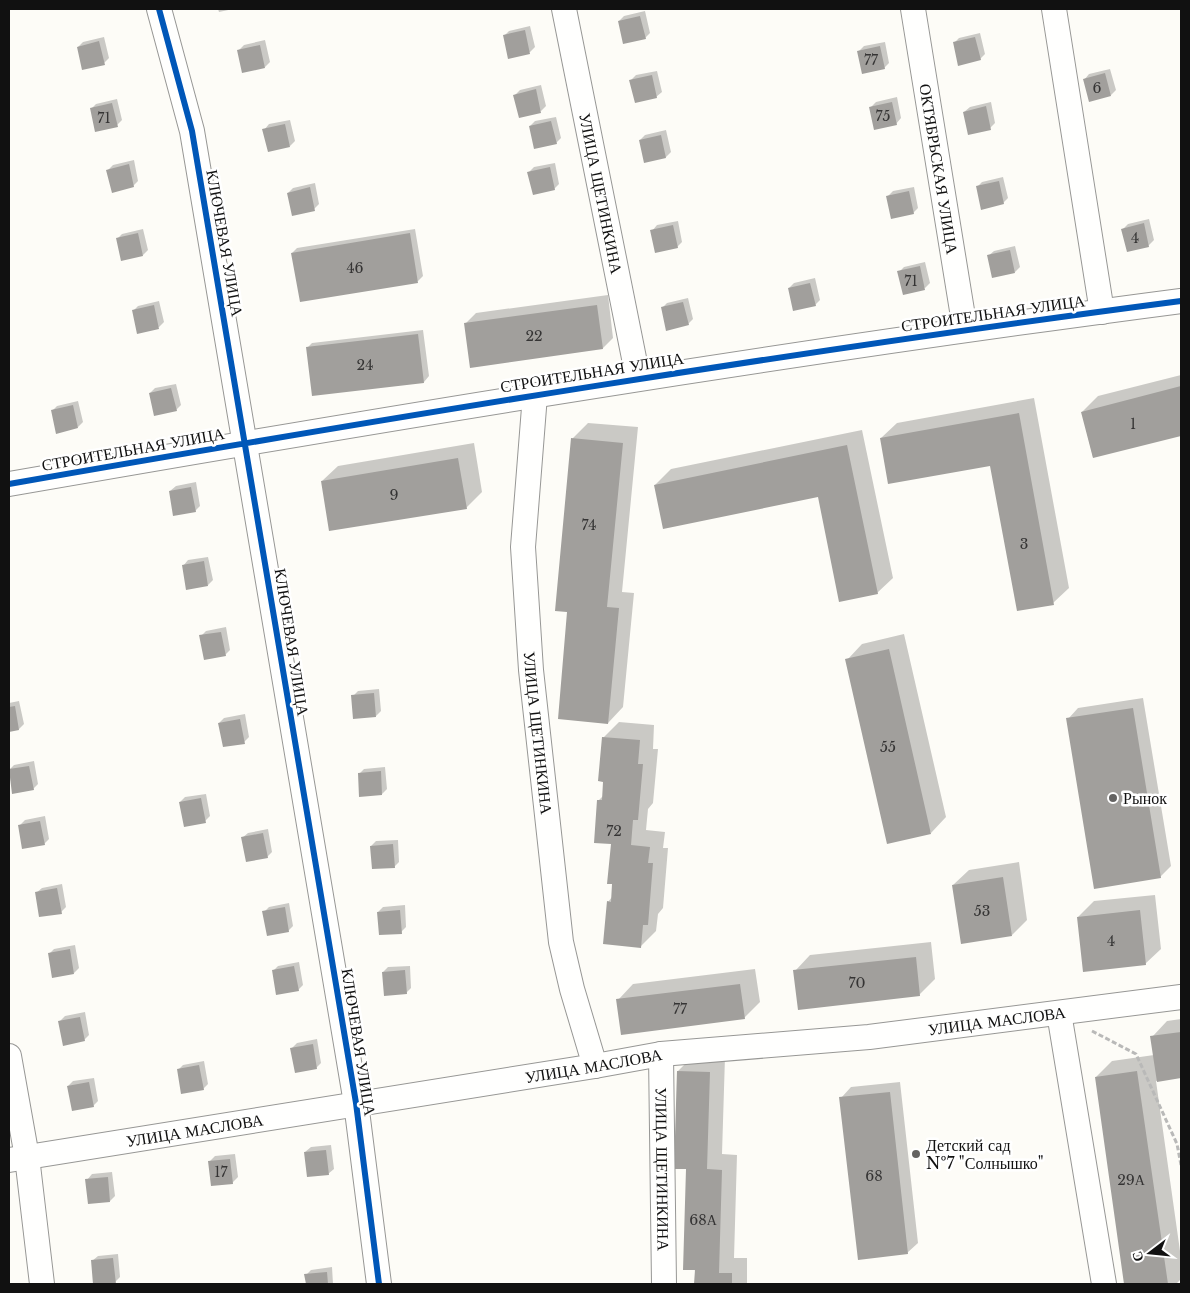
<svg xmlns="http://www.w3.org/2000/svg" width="1190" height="1293" viewBox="0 0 1190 1293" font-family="'Libre Baskerville',serif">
  <rect width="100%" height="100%" fill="#fdfcf7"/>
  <path fill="#0003" d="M218,9H233L219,12Z
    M645,11L650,33L645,38L619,21L624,16Z
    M530,26L535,47L530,52L509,57L504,36L509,31Z
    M980,33L985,54L980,59L954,43L959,38Z
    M104,37L109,58L104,63L78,47L83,42Z
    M265,40L270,62L265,67L239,50L244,45Z
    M885,42L889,63L884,68L859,51L864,46Z
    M1110,69L1116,90L1111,95L1084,80L1089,74Z
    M657,71L662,92L656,97L631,80L636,75Z
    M541,85L546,106L541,111L515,95L520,90Z
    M897,97L901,118L896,124L871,107L876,102Z
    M117,99L122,120L117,125L91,109L96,104Z
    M991,102L995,123L990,128L964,112L970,107Z
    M556,117L561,138L556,143L530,126L535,121Z
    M290,120L295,141L290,146L264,130L269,124Z
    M666,130L671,152L666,157L645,162L640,140L645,135Z
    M134,160L138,181L133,186L108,170L113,165Z
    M555,163L559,184L554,189L528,173L534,167Z
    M1003,177L1008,198L1003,203L977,187L982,182Z
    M315,183L319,204L314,209L288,193L293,188Z
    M914,187L918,208L913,213L888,196L893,191Z
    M1149,219L1154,240L1148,246L1123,229L1128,224Z
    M678,221L682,242L677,247L652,231L657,225Z
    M143,229L148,250L143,255L117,239L122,234Z
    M415,229L423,276L418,281L292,253L297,248Z
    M1015,246L1020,267L1015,272L988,256L994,251Z
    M925,262L930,283L925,288L899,272L904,267Z
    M815,278L820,300L815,305L789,288L794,283Z
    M608,295L613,338L603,348L465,324L476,313Z
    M688,298L693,319L688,324L662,308L667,303Z
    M159,301L164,322L159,327L138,332L133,311L138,306Z
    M423,330L429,376L424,382L307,348L312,343Z
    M1181,375V435L1093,457L1082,412L1098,396Z
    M176,384L181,405L176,410L150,393L155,388Z
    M1034,398L1069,588L1053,603L991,464L881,438L897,423Z
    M78,401L83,422L78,427L52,411L57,406Z
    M588,423L638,427L622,592L634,593L623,707L608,723L569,611L573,438Z
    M862,430L893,578L877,593L819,496L655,485L671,469Z
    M474,443L482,492L466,508L322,481L338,466Z
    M196,482L200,506L195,511L170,491L176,486Z
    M208,557L213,580L208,585L183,566L188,560Z
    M226,627L230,650L225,655L201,636L206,631Z
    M904,634L946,817L931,833L847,660L862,644Z
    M379,689L381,711L376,716L353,696L358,691Z
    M1143,698L1171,866L1160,877L1068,719L1078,708Z
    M19,701L24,724L19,729L9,731V703Z
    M245,714L249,737L244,742L219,723L224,718Z
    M619,722L654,725L653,749H658L653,803L648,809L646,830L665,832L663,848H668L663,908L658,914L656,931L640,947L608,902L612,897V843L599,800L603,796V738Z
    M34,761L38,784L33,789L13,793L9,770L14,765Z
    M385,767L387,789L382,794L359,774L364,769Z
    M206,794L210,816L205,821L180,802L185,797Z
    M45,816L49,839L44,844L20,825L25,820Z
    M268,829L272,852L267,857L242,838L248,833Z
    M398,840L399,862L394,867L371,846L376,841Z
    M1019,862L1027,920L1012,935L953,885L969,870Z
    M62,884L66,907L61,912L36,893L42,888Z
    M1155,895L1161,949L1145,964L1078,917L1094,901Z
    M289,903L293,926L288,931L264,912L269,907Z
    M405,905L406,927L401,932L378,912L383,907Z
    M931,942L935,979L919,995L795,971L810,955Z
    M75,945L79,968L74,973L49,954L54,949Z
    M299,962L303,985L298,990L273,971L278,966Z
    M410,966L411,988L406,993L383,972L388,967Z
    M755,969L760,1002L744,1018L618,1000L633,984Z
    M85,1012L89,1035L84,1040L60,1021L65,1016Z
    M1181,1019V1077L1156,1081L1181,1258V1279L1176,1284H1126L1096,1077L1112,1061L1154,1055L1152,1037L1167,1021Z
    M317,1039L321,1063L316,1068L292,1048L297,1043Z
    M693,1056L725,1057L722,1154L737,1155L734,1258H747V1284H696L678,1071Z
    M204,1061L208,1084L203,1089L178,1070L183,1065Z
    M94,1078L98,1101L93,1106L68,1086L73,1081Z
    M900,1082L918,1243L907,1253L841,1098L851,1087Z
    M331,1145L334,1169L328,1174L305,1152L311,1147Z
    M235,1154L238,1177L232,1183L210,1161L215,1156Z
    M112,1172L115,1196L110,1201L87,1180L92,1174Z
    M118,1254L120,1277L115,1282L95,1284L92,1261L98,1256Z
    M332,1267L333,1284H307L306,1275L311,1270Z"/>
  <path fill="#a19f9c" d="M640,16L646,39L623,44L618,21Z
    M525,30L530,54L508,59L503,35Z
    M975,37L981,60L958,66L953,42Z
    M99,41L105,65L82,70L77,47Z
    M260,45L265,68L242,73L237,50Z
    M880,46L885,69L862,74L857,51Z
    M1105,73L1111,96L1089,102L1083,79Z
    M652,75L657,98L635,103L629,80Z
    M536,89L541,113L519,118L513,95Z
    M892,102L897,125L874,130L869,107Z
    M112,103L118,127L95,132L90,108Z
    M986,106L991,130L968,135L963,112Z
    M551,121L557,144L534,149L529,126Z
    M285,124L290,147L268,152L262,129Z
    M661,135L666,158L644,163L639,140Z
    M129,164L134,187L112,193L106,170Z
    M550,167L555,190L533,195L527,172Z
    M999,181L1004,204L981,210L976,186Z
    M310,187L315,211L292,216L287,193Z
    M909,191L914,214L891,219L886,196Z
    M1144,223L1149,247L1127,252L1121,229Z
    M673,225L678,248L655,253L650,230Z
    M138,233L143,256L121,261L116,238Z
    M410,233L418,283L300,302L291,253Z
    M1010,250L1015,273L992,278L987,255Z
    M920,266L925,290L903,295L897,271Z
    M810,283L816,306L793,311L788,288Z
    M683,302L689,325L666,331L661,307Z
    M154,305L159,329L137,334L132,310Z
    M597,305L603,349L470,368L464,323Z
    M418,334L424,383L312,396L306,347Z
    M1181,386V436L1093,458L1081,412Z
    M171,388L177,411L154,416L149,393Z
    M73,405L78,428L56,434L51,410Z
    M1019,413L1054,605L1017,611L990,466L888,484L880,438Z
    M571,438L623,443L607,607L619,608L608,724L558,719L567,612L555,611Z
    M847,445L878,594L839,602L818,497L663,529L654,485Z
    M458,458L467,509L329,531L321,481Z
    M191,487L196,512L173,516L169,491Z
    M204,561L208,586L186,590L182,565Z
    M221,632L226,656L204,660L199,635Z
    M889,649L931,834L887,844L845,659Z
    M374,693L376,717L353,719L351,695Z
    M15,706L19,730L9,732V707Z
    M1133,708L1161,878L1094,889L1066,718Z
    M240,719L245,744L223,747L218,723Z
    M602,737L640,740L638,764H643L638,820H633L631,845L650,847L648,863H653L648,925H643L641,948L603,944L607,901L611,902L612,884H607L611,844L594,843L597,800H602L603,782L598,781Z
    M29,766L34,790L12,794L9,769Z
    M381,771L382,795L359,797L358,773Z
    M201,798L206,823L184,827L179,802Z
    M40,821L45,845L22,849L18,825Z
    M263,833L268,858L246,862L241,837Z
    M393,844L395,868L372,869L370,846Z
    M1003,877L1012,936L961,944L952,885Z
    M57,888L62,914L39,917L35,892Z
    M285,907L289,932L267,936L262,911Z
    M400,910L402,934L379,935L377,912Z
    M1140,910L1146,965L1083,972L1077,917Z
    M70,949L74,974L52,978L48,953Z
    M916,957L920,996L798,1010L793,970Z
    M294,966L299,991L276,995L272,970Z
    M405,970L407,994L384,996L382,972Z
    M740,984L745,1019L621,1035L616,999Z
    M80,1017L85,1041L63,1046L58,1021Z
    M1181,1032V1078L1157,1082L1150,1036Z
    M313,1044L317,1069L295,1073L290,1048Z
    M199,1065L204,1090L181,1094L177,1069Z
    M677,1071L710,1072L707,1169L722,1170L719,1273H732V1284H694L695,1270H683L686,1169H674Z
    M1137,1071L1168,1284H1124L1095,1077Z
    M89,1082L94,1107L72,1111L67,1086Z
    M890,1092L908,1254L858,1260L839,1097Z
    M326,1150L329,1175L307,1177L304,1152Z
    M230,1159L233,1184L211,1186L208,1161Z
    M108,1177L110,1202L88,1204L85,1179Z
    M113,1258L116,1284H93L91,1260Z
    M327,1272L328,1284H306L304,1274Z"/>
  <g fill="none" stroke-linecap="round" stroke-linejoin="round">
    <defs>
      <g id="minor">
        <path d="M159,9L192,131L356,1103L379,1284"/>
        <path id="s1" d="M564,9L638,378"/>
        <path id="s2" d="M913,9L965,329"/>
        <path d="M1054,9L1102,312"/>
        <path id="s3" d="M535,395L523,547L531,670L561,942L572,989L595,1066"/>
        <path d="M9,484C399,416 789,352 1181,301"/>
        <path d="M1059,1013L1104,1284"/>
        <path id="s4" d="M661,1054L664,1284"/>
        <path d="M9,1056L27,1157L42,1284"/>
        <path id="s5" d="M9,1160L595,1066L661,1054L869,1037L1181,997"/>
      </g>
    </defs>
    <use href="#minor" stroke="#979795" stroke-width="26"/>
    <path stroke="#b9b9b8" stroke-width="3" stroke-dasharray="5 2.5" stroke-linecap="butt" d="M1092,1031L1136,1054L1177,1144L1181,1165"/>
    <use href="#minor" stroke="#fffffe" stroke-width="24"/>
    <defs>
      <path id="cycleway" d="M159,9L192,131L356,1103L379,1284
        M9,484C399,416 789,352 1181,301"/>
    </defs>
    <use href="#cycleway" stroke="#fff" stroke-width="9"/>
    <use href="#cycleway" stroke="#0057b8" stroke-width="6"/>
  </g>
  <g fill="#646362" stroke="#fff" stroke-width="2">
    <circle cx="1113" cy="798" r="5"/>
    <circle cx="916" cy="1154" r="5"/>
  </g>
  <g text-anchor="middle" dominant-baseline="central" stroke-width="5" stroke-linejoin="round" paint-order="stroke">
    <g font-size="14" fill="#353434">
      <text x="871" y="60">77</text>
      <text x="1097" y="88">6</text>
      <text x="883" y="116">75</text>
      <text x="104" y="118">71</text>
      <text x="1135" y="238">4</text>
      <text x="355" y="268">46</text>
      <text x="911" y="281">71</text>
      <text x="534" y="336">22</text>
      <text x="365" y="365">24</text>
      <text x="1133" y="424">1</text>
      <text x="394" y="495">9</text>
      <text x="589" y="525">74</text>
      <text x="1024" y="544">3</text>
      <text x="888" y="747">55</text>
      <text x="614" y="831">72</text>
      <text x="982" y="911">53</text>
      <text x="1111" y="941">4</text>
      <text x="857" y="983">70</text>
      <text x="680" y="1009">77</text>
      <text x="221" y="1172">17</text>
      <text x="874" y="1176">68</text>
      <text x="1131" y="1180">29А</text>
      <text x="703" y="1220">68А</text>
    </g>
    <g font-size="16" fill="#111" stroke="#fff">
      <text stroke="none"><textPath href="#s2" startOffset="162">ОКТЯБРЬСКАЯ УЛИЦА</textPath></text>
      <text stroke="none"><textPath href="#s1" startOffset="188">УЛИЦА ЩЕТИНКИНА</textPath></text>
      <text transform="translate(225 243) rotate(80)">КЛЮЧЕВАЯ УЛИЦА</text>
      <text transform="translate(993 313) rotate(-8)">СТРОИТЕЛЬНАЯ УЛИЦА</text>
      <text transform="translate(592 372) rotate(-9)">СТРОИТЕЛЬНАЯ УЛИЦА</text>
      <text transform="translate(133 449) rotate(-10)">СТРОИТЕЛЬНАЯ УЛИЦА</text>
      <text transform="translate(292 642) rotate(81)">КЛЮЧЕВАЯ УЛИЦА</text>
      <text stroke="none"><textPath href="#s3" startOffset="339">УЛИЦА ЩЕТИНКИНА</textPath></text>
      <text stroke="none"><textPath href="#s5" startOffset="998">УЛИЦА МАСЛОВА</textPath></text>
      <text transform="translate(359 1042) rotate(81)">КЛЮЧЕВАЯ УЛИЦА</text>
      <text stroke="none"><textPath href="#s5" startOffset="592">УЛИЦА МАСЛОВА</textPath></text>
      <text stroke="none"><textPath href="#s5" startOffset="188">УЛИЦА МАСЛОВА</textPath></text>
      <text stroke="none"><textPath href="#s4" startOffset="115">УЛИЦА ЩЕТИНКИНА</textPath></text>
    </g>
    <g font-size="16" fill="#111" stroke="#fff" text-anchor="start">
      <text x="1123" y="798">Рынок</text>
      <text x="926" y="1145">Детский сад<tspan x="926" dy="18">№7 "Солнышко"</tspan></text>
    </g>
  </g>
  <rect width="1190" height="1293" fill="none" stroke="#111111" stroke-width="20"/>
  <g transform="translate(1150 1253) rotate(254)" stroke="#ffffff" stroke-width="4" paint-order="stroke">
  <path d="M0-4L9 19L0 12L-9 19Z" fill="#111111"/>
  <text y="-8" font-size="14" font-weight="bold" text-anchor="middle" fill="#111111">С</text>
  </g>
</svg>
